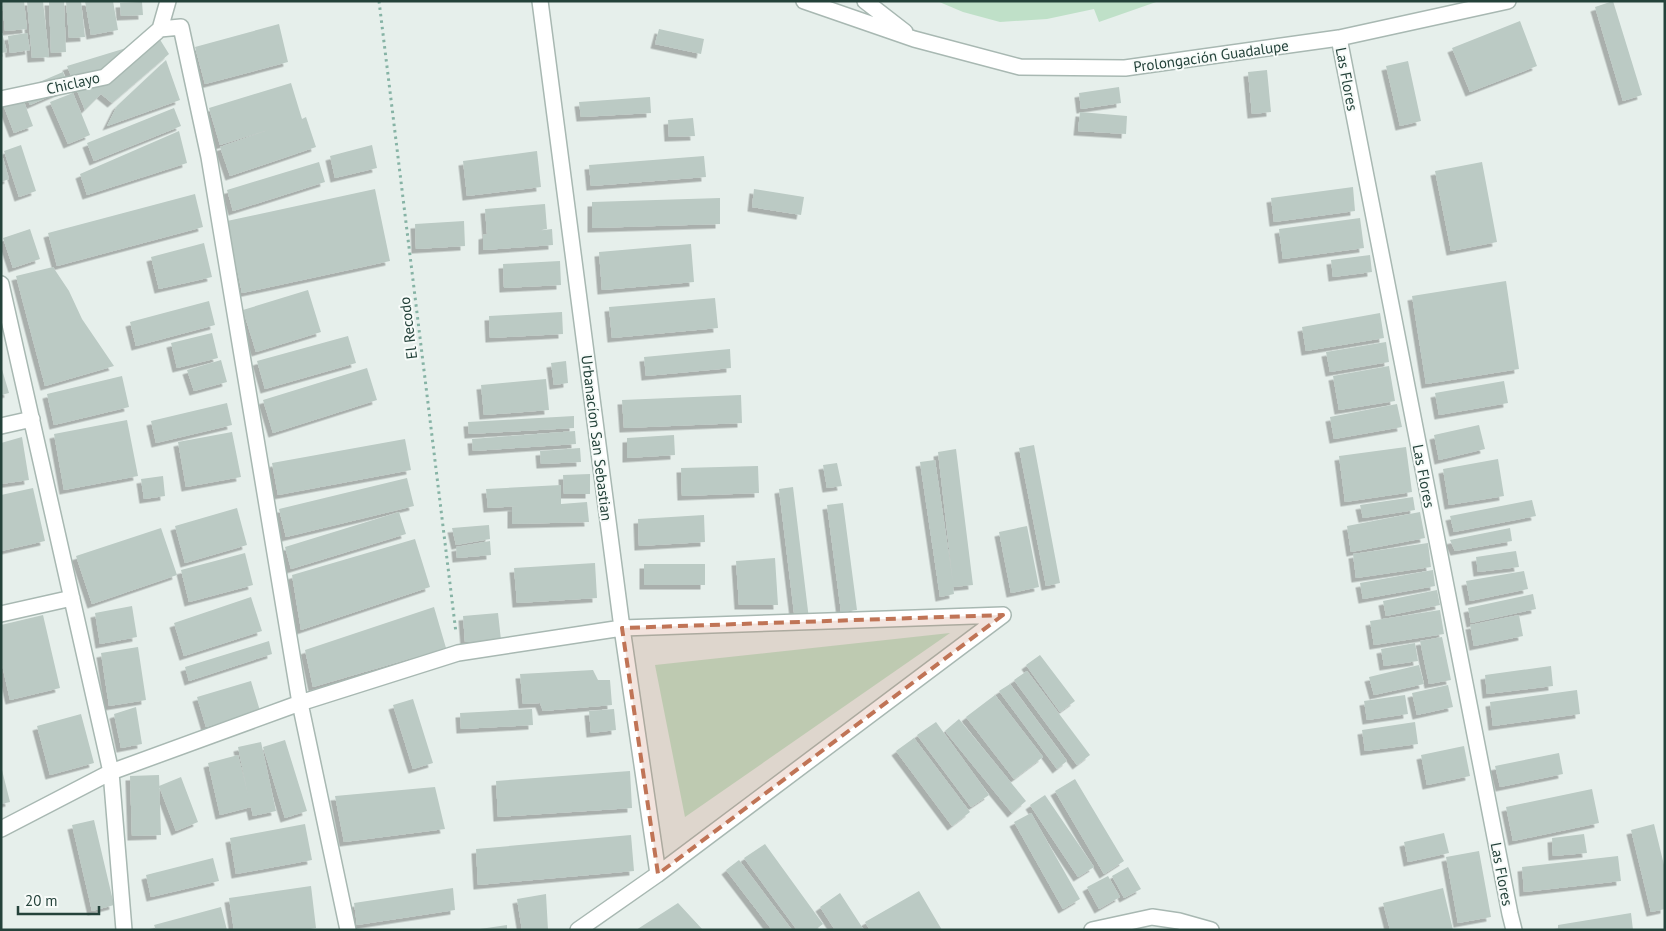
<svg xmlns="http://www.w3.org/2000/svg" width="1666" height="931" viewBox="0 0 1666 931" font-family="'PT Sans',sans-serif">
  <defs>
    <filter id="shadow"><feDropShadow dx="-4.5" dy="4.5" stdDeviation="0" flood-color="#0004"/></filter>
  </defs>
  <rect width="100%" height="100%" fill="#e6efeb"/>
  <path fill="#bfe0c8" d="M937,1H1159L1099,22L1094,9L1047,19L1000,22L963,12Z
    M950,633L685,817L655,665Z"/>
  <path fill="#bbcac4" filter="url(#shadow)" d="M2,1H24L27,29L5,31Z
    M27,1H43L49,57L32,58Z
    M49,1H64L66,52L51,53Z
    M66,1H81L85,37L69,38Z
    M85,1H113L118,30L91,35Z
    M1613,1L1642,95L1623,101L1595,7Z
    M142,2L143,15L121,16L120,3Z
    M1520,21L1537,66L1470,92L1452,48Z
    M279,24L288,62L205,84L195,47Z
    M1,29L7,52L1,53Z
    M659,29L704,39L701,54L655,44Z
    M27,33L30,50L10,53L8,36Z
    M159,38L169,54L112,103L101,94L85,110L67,66Z
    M166,60L180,100L107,126L117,106Z
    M1408,61L1421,121L1400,126L1386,66Z
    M1267,70L1271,112L1252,114L1248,72Z
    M63,72L69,88L30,105L23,89Z
    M291,83L302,119L306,117L316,147L230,176L220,147L271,129L220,145L209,108Z
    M1119,87L1121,103L1081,109L1079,93Z
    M20,91L33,126L14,133L1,99Z
    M73,93L90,135L68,144L50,102Z
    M650,97L651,113L581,117L579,102Z
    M174,108L181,126L94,161L87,143Z
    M1080,112L1127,116L1126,134L1078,131Z
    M693,118L695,136L669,137L668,120Z
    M179,131L187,163L87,195L80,174Z
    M21,145L36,191L19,197L4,151Z
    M372,145L377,168L335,178L330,156Z
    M1,151L9,179L1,182Z
    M537,151L541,187L467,196L463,161Z
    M704,156L706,177L591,186L589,165Z
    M319,162L325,182L233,211L227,190Z
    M1482,162L1497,242L1451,251L1435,171Z
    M1353,187L1355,211L1274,222L1271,198Z
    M375,189L390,261L242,293L227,221Z
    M754,189L804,197L801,215L752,207Z
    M195,194L203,227L57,266L48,233Z
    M720,198V224L592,228V202Z
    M545,204L547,229L536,231L552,229L553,245L483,250V235L487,234L485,209Z
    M1360,218L1364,248L1283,259L1279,229Z
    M464,221L465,246L416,249L415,224Z
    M30,229L40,259L13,268L3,238Z
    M204,243L212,277L159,289L151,257Z
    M691,244L694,282L602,290L599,252Z
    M1370,255L1372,272L1333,277L1331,260Z
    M560,261L561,285L504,288L503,264Z
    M53,267L69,291L82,319L114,366L45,386L16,276Z
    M1506,281L1519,369L1426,384L1412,296Z
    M308,290L321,332L256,352L243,310Z
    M715,298L718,328L612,338L609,307Z
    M209,301L215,325L136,346L130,322Z
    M562,312L563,334L490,338L489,316Z
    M1380,313L1384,338L1306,351L1302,327Z
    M212,333L218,358L177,368L171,343Z
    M348,336L356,363L265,389L257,361Z
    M1386,342L1389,362L1330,372L1326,352Z
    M730,349L731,368L646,376L644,357Z
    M221,360L227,382L194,391L187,370Z
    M566,361L568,383L554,385L551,363Z
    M1,366L9,393L1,395Z
    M1389,366L1395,401L1339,410L1333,376Z
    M367,368L377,400L273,433L263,400Z
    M122,376L129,407L54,425L47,394Z
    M546,379L549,410L484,415L481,385Z
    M1504,381L1508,403L1439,415L1435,393Z
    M741,395L742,423L624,428L622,400Z
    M227,403L232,425L156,443L151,421Z
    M1397,404L1402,427L1334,439L1330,417Z
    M574,416V428L469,434L468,422Z
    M127,420L138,476L64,490L54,434Z
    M1479,425L1485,449L1439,460L1434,435Z
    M575,431L576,444L473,451L472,439Z
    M232,432L241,477L186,487L178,442Z
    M674,435L675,455L627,458V438Z
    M22,437L29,480L1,484V443Z
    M405,439L411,470L278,495L272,463Z
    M1034,445L1060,583L1046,586L1019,448Z
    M1406,447L1412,492L1345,502L1339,456Z
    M580,448L581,462L541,464L540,451Z
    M956,449L973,585L953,587L954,594L940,597L920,462L935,460L953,583L938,452Z
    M1498,459L1504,496L1449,505L1443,469Z
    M837,463L842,486L827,488L823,465Z
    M758,466L759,493L682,496L681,468Z
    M590,474V494H564L563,475Z
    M163,476L165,496L144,499L141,479Z
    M407,478L414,506L286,537L279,509Z
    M561,485V504L587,502L589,522L512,524V507L519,506L488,508L486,489Z
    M793,487L809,619L795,621L779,489Z
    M33,488L45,541L1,551V495Z
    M1413,497L1415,510L1363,518L1360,505Z
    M1532,500L1536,516L1454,532L1450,516Z
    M843,503L857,610L841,612L827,505Z
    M237,508L247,545L185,563L175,526Z
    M399,512L406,534L291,569L285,547Z
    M1420,512L1425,538L1351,552L1347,526Z
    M704,515L705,542L639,546L638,519Z
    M489,525L490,539L456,545L452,528Z
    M1027,526L1039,587L1011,593L999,532Z
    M161,528L177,575L92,604L76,556Z
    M1510,528L1512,541L1455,551L1450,540Z
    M415,539L430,587L301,630L292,575Z
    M490,541L491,555L457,558L456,547Z
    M1428,543L1431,567L1356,578L1353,554Z
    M1516,551L1519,567L1478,572L1476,557Z
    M245,553L253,585L189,602L181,570Z
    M775,558L778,605H739L736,561Z
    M595,563L597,598L517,603L514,568Z
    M644,564H705V585H644Z
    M1433,570L1435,586L1363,599L1360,583Z
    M1524,571L1528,589L1470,601L1466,581Z
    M1437,590L1440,605L1386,616L1383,601Z
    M1533,594L1536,609L1471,623L1468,608Z
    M251,597L262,631L184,656L174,623Z
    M132,606L137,637L100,644L95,613Z
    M434,607L446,648L313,687L305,650Z
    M1440,610L1444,634L1374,645L1370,621Z
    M498,613L501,640L465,642L463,616Z
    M43,615L60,688L10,700L1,660V625Z
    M1519,615L1523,636L1474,646L1470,625Z
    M1442,637L1451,680L1429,684L1420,641Z
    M269,641L272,654L189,681L185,667Z
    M1415,643L1418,661L1384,666L1381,649Z
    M138,647L146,700L109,706L101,653Z
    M1040,655L1075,701L1060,712L1026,665Z
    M1419,665L1424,684L1374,695L1369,677Z
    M1551,666L1553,686L1487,694L1485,675Z
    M593,670L598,680H610L612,705L543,711L540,703L523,704L520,674Z
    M1027,671L1090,755L1077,765L1014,680Z
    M251,681L260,711L206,727L197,697Z
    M1010,684L1067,761L1057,769L999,691Z
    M1448,685L1453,707L1417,715L1412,693Z
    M1577,690L1580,714L1493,726L1490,702Z
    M995,695L1043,757L1014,779L966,717Z
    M1405,695L1408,714L1367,720L1364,701Z
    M413,699L433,763L413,769L393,705Z
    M136,707L142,744L121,748L114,714Z
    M532,709L533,725L461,729L460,713Z
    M614,709L616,730L591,733L589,711Z
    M81,714L94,763L50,775L37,726Z
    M959,719L1026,801L1012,813L945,731Z
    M936,722L989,795L971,807L917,735Z
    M1415,722L1418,744L1365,751L1362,730Z
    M914,738L970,812L952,826L896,751Z
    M285,740L307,811L285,818L263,747Z
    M261,742L276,811L253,816L251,807L220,815L208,763L238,755L248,795L238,747Z
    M1464,746L1470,776L1427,785L1421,755Z
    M1559,753L1563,774L1500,787L1495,766Z
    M1,766L10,802L1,804Z
    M630,771L632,808L498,817L496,781Z
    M159,775L161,835L132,836L130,776Z
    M181,777L198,822L176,831L159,786Z
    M1075,779L1124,861L1104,874L1055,791Z
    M435,787L445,829L344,842L335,796Z
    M1592,789L1599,823L1513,841L1506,807Z
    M1045,795L1094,867L1078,877L1030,805Z
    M1031,813L1080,899L1063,909L1014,822Z
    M94,820L114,905L92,911L72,825Z
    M305,824L312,860L236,874L230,838Z
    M1654,824L1665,869V909L1651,912L1631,830Z
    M1444,833L1449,853L1408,862L1404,842Z
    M1584,834L1587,853L1553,856L1552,838Z
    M631,835L634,871L478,885L476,849Z
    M765,844L823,924L815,930H797L744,858Z
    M1479,851L1491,917L1458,923L1446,857Z
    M1618,856L1621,881L1524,892L1522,867Z
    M213,858L219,881L151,897L146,875Z
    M739,860L792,930H772L726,870Z
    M1128,867L1141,889L1124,898L1112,876Z
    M1108,876L1120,897L1099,909L1087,887Z
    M311,886L316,928L303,930H234L229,898Z
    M453,888L455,910L357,925L354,903Z
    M1443,888L1453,930H1390L1383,903Z
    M919,891L942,930H870L865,922Z
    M840,893L864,930H835L820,907Z
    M546,894L548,930H522L517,899Z
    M678,903L703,930H636Z
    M221,907L227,930H156L154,925Z
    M1631,913L1633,930H1558V925Z
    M507,925V930H480V929Z"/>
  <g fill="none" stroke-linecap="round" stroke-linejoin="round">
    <defs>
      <path id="minor" d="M540,1L622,628L658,874
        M804,1L914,39L1020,67L1125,68L1339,38L1508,1
        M865,1L905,32
        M160,29L181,27L209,157L300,703L348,930
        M1339,38L1510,914L1514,930
        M1,99L105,77L160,29L168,1
        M1,284L111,772L124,930
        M1,426L32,419
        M1,614L72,598
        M1,829L111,772L300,703L458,653L622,628L1003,615
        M578,930L658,874L1003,615
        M1092,930L1152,917L1179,921L1211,930"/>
    </defs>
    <use href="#minor" stroke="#a8b8b2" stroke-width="18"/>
    <path stroke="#86b3a5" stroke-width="3" stroke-dasharray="2.5 4" stroke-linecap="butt" d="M379,1L456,633"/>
    <use href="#minor" stroke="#fff" stroke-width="15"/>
  </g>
  <path fill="#c07456" fill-opacity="0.2" stroke="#c07456" stroke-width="4" stroke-dasharray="10 6" stroke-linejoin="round" d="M1003,615L658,874L622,628Z"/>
  <g text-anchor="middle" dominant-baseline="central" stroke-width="4" stroke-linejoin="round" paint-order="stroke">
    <g font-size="15" fill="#24423a" stroke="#f7fbf9">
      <text transform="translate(1211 56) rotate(-8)">Prolongación Guadalupe</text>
      <text transform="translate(1347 79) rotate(79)">Las Flores</text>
      <text transform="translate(73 83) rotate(-13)">Chiclayo</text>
      <text transform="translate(408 328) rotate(-97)">El Recodo</text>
      <text transform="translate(597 438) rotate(83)">Urbanacíon San Sebastian</text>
      <text transform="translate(1424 476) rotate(79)">Las Flores</text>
      <text transform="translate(1502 874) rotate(79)">Las Flores</text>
    </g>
  </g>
  <rect width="1666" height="931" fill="none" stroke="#24423a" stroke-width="5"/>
  <path d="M18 906v8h81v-8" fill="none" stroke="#24423a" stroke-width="2.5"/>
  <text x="25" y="906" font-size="15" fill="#24423a" stroke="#f7fbf9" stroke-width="4" paint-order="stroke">20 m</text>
</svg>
